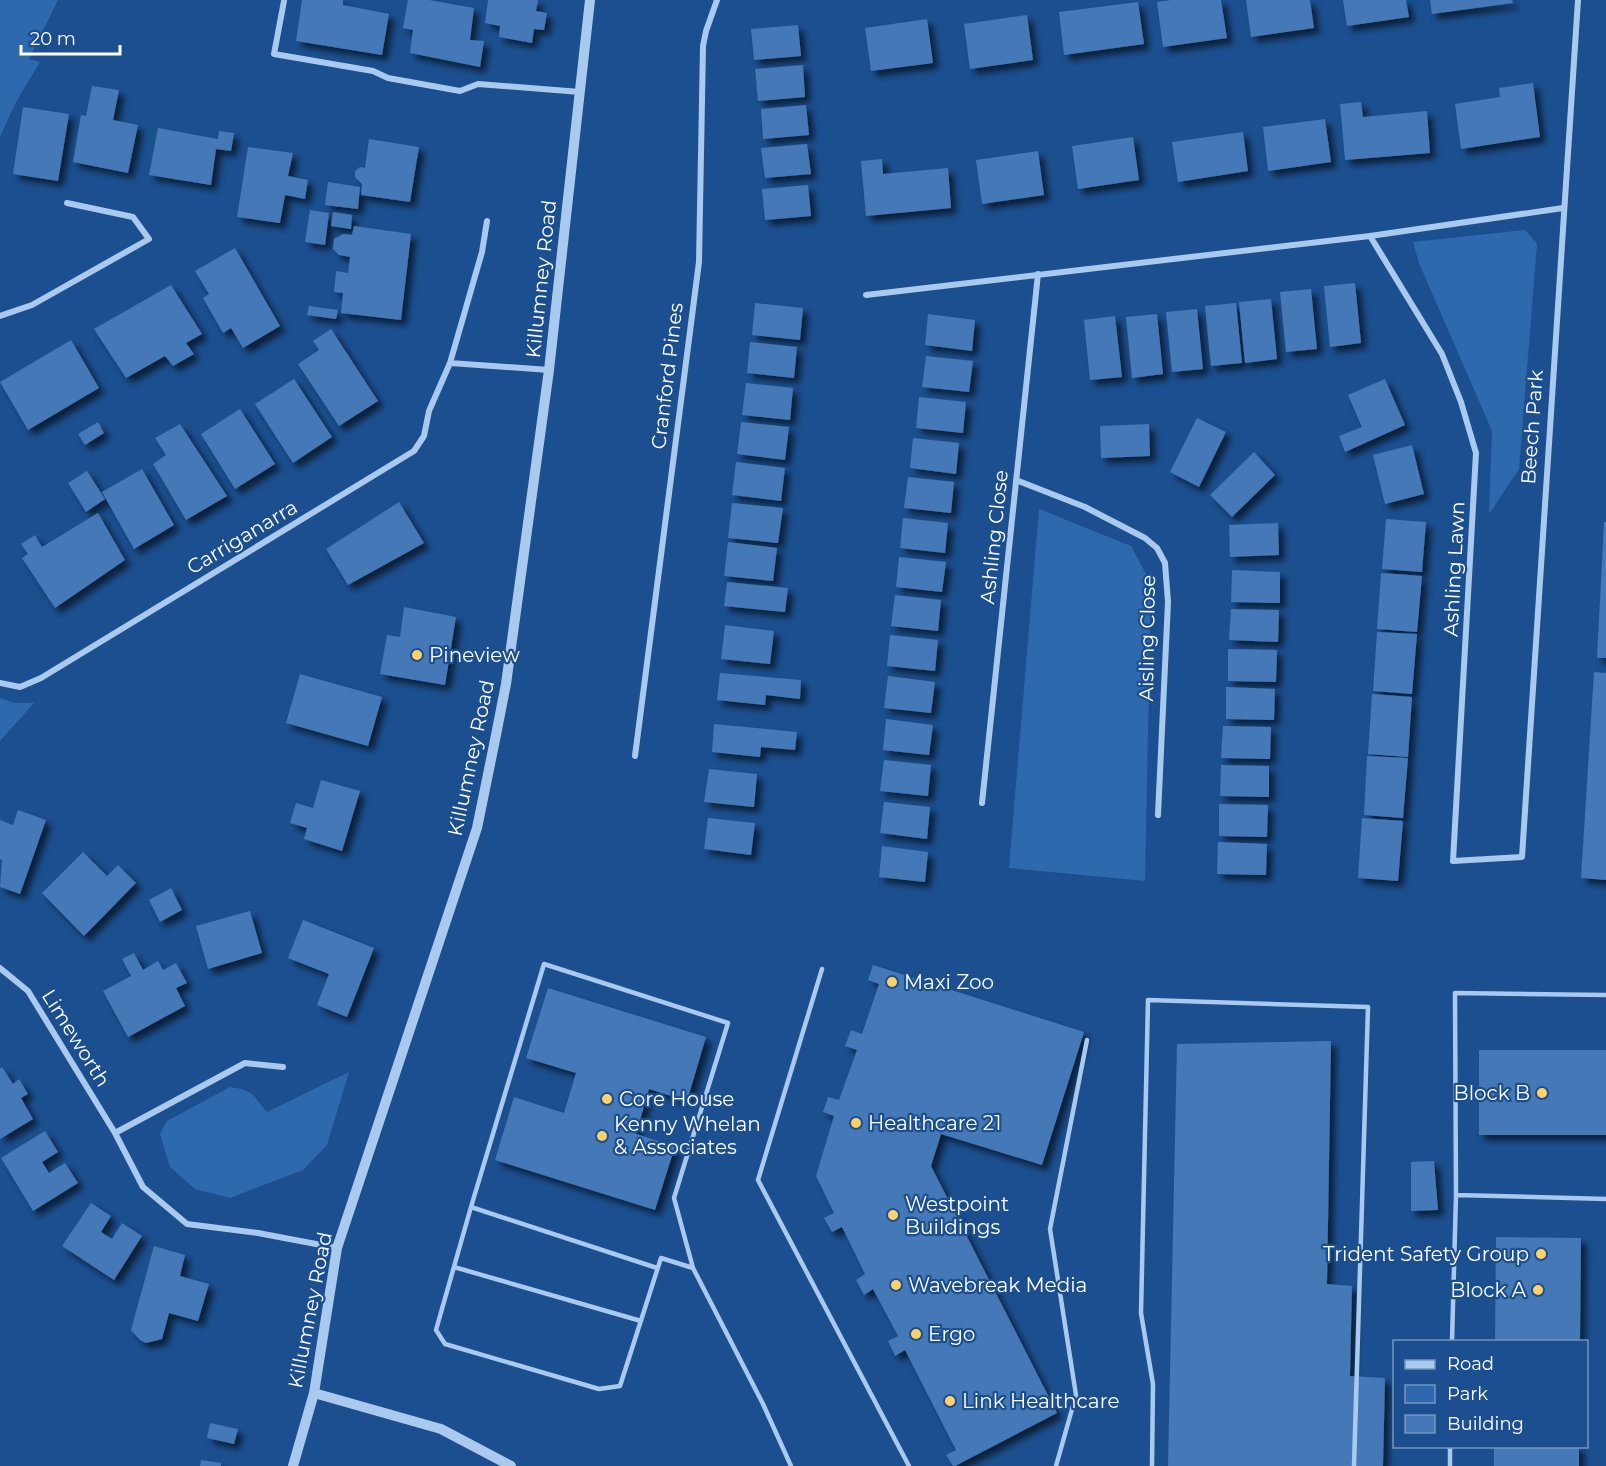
<svg xmlns="http://www.w3.org/2000/svg" width="1606" height="1466" viewBox="0 0 1606 1466" font-family="Montserrat,sans-serif">
  <defs>
    <filter id="shadow"><feDropShadow dx="5.5" dy="5.5" stdDeviation="3" flood-color="#0009"/></filter>
  </defs>
  <rect width="100%" height="100%" fill="#1b4f8f"/>
  <path fill="#2e69ad" d="M0,0H58L29,59L40,62L16,102L0,137Z
    M1525,230L1537,244L1519,469L1489,514L1492,431L1419,263L1413,242Z
    M1039,509L1131,546L1151,583L1145,881L1009,868Z
    M0,698L14,703H34L0,741Z
    M349,1072L327,1145L303,1170L230,1198L195,1189L170,1167L160,1134L167,1121L230,1087L242,1089L252,1094L267,1112Z"/>
  <path fill="#4478b7" filter="url(#shadow)" d="M302,0H343V5L389,14L382,55L296,41Z
    M408,0H429L474,8L470,40L484,41L480,67L410,53L413,30L403,28Z
    M488,0H538L536,11L547,13L544,30L534,29L532,43L499,37L500,26L485,23Z
    M1171,0H1221L1227,38L1163,47L1157,2Z
    M1246,0H1310L1314,28L1251,37Z
    M1343,0H1406L1409,17L1347,26Z
    M1430,0H1512L1513,3L1432,14Z
    M1138,2L1144,44L1064,55L1059,12Z
    M1027,15L1033,60L970,69L964,24Z
    M927,19L933,63L871,71L865,28Z
    M798,25L801,56L754,60L751,29Z
    M803,65L805,97L758,101L755,69Z
    M1533,83L1540,137L1461,149L1455,104L1500,97L1499,88Z
    M92,86L119,90L113,120L138,125L128,173L73,162L81,115L86,116Z
    M1361,102L1363,117L1427,111L1430,153L1345,160L1340,104Z
    M806,105L809,135L763,139L761,109Z
    M23,107L69,114L58,181L13,174Z
    M1325,119L1331,162L1268,171L1263,127Z
    M158,128L218,139L219,131L234,133L231,151L216,149L211,185L149,175Z
    M1243,132L1248,171L1178,182L1172,142Z
    M1133,137L1139,180L1078,189L1072,146Z
    M369,139L419,147L410,202L361,195L362,184L355,177V171L360,167L365,168Z
    M807,144L811,174L765,178L761,148Z
    M248,147L293,153L288,176L308,180L305,199L285,195L280,223L237,217Z
    M1038,151L1044,195L982,204L976,160Z
    M882,159L883,174L948,168L951,208L866,216L861,161Z
    M328,182L360,187L358,209L325,205Z
    M808,185L811,216L765,220L762,189Z
    M310,210L329,213L325,245L305,242Z
    M333,212L352,215L351,229L331,226Z
    M354,226L411,234L401,320L341,313L343,293L334,292L336,271L348,273L350,257L339,255L333,249L334,239L343,234L352,235Z
    M235,248L280,326L243,348L231,328L223,333L203,298L209,294L195,271Z
    M1355,283L1361,343L1330,347L1324,286Z
    M171,285L202,334L186,343L194,354L173,366L165,356L126,378L94,329Z
    M1311,289L1317,349L1286,352L1280,292Z
    M1271,299L1277,359L1245,363L1239,302Z
    M755,303L803,308L800,340L752,335Z
    M1236,303L1242,363L1211,366L1205,306Z
    M309,306L338,310L336,319L307,315Z
    M1197,309L1203,369L1172,372L1166,312Z
    M928,314L975,320L972,351L925,345Z
    M1157,314L1163,374L1132,378L1126,317Z
    M1115,316L1122,377L1090,380L1084,320Z
    M331,329L378,401L339,426L298,364L319,350L313,341Z
    M71,340L99,388L28,430L0,382Z
    M750,342L797,347L794,378L747,373Z
    M926,356L973,361L969,392L922,387Z
    M294,379L332,437L293,463L255,404Z
    M1385,379L1405,425L1345,452L1339,436L1362,427L1348,395Z
    M746,383L793,388L790,420L742,415Z
    M919,397L966,402L963,433L916,428Z
    M240,409L275,464L235,489L201,434Z
    M1197,418L1226,432L1199,487L1170,472Z
    M98,422L104,433L85,445L78,434Z
    M741,422L789,427L785,460L737,454Z
    M180,424L227,496L186,520L153,464L166,455L155,438Z
    M1149,424L1150,456L1101,458L1100,426Z
    M913,438L959,443L956,474L910,468Z
    M1412,445L1424,494L1385,504L1373,455Z
    M1254,452L1275,475L1232,517L1210,495Z
    M736,462L785,468L781,501L732,495Z
    M142,469L174,525L134,549L102,492Z
    M87,471L105,499L86,512L68,483Z
    M908,477L954,482L951,513L904,508Z
    M399,502L424,543L348,585L326,549Z
    M732,503L783,508L778,543L728,538Z
    M98,513L125,560L55,608L22,558L28,554L21,544L35,535L42,547Z
    M903,518L948,523L945,553L900,548Z
    M1386,519L1426,522L1422,572L1382,569Z
    M1604,522H1606V658H1597Z
    M1278,523L1279,555L1230,557L1229,525Z
    M728,542L777,548L773,581L724,576Z
    M899,557L946,562L942,592L896,587Z
    M1232,570L1280,572V603L1231,602Z
    M1381,573L1422,576L1417,632L1377,629Z
    M727,582L788,588L785,612L724,606Z
    M895,595L941,600L938,631L891,626Z
    M404,607L456,617L445,685L380,674L387,635L400,637Z
    M1231,609L1279,610L1278,642L1229,640Z
    M725,625L774,631L770,664L721,659Z
    M1377,632L1417,634L1412,694L1373,691Z
    M890,635L938,640L935,671L887,666Z
    M1228,649L1277,650L1276,682L1228,681Z
    M1594,672L1606,673V880L1581,878Z
    M720,673L801,680L800,699L766,695L765,705L717,700Z
    M300,674L382,697L368,746L286,723Z
    M888,676L935,682L931,713L884,708Z
    M1226,687L1275,689L1274,720L1226,719Z
    M1372,694L1412,697L1408,757L1368,754Z
    M886,719L933,725L929,755L883,750Z
    M714,724L797,732L795,750L761,747L760,757L712,752Z
    M1223,726L1271,727L1270,759L1221,758Z
    M1367,756L1408,758L1403,818L1364,815Z
    M884,760L931,765L928,796L880,791Z
    M1221,765L1269,766V797L1220,796Z
    M709,769L757,774L754,807L704,802Z
    M321,780L360,791L342,851L304,839L307,828L290,823L296,803L313,808Z
    M884,802L930,807L927,839L880,833Z
    M1219,804L1268,805L1267,837L1219,836Z
    M18,810L46,820L20,894L0,887L2,860L0,859V820L13,825Z
    M708,818L755,823L751,855L704,849Z
    M1362,818L1403,821L1398,881L1358,878Z
    M1218,842L1267,844L1266,875L1217,874Z
    M882,846L928,852L925,882L879,877Z
    M83,852L107,876L118,865L136,883L84,936L42,893Z
    M171,888L182,910L160,922L149,900Z
    M250,911L262,953L208,969L196,926Z
    M303,920L374,948L347,1017L317,1005L329,974L288,958Z
    M134,953L143,970L158,961L163,970L176,963L187,983L176,988L185,1006L128,1037L103,991L131,976L122,959Z
    M873,965L1084,1032L1042,1165L941,1134L931,1166L1057,1413L955,1466H953L946,1455L956,1450L905,1350L895,1356L888,1341L898,1336L873,1289L864,1295L856,1280L865,1274L842,1227L832,1232L824,1218L834,1213L816,1176L834,1116L823,1112L828,1097L839,1100L857,1050L845,1046L851,1030L862,1034L879,984L868,980Z
    M548,988L706,1037L687,1101L649,1089L636,1134L675,1146L655,1210L495,1160L514,1097L564,1113L576,1073L526,1058Z
    M1331,1041L1327,1284L1352,1286L1350,1376L1385,1378L1383,1466H1168L1177,1044Z
    M1479,1050H1606V1135H1479Z
    M2,1067L13,1084L19,1079L28,1094L21,1098L33,1119L0,1139V1069Z
    M45,1131L58,1152L42,1162L49,1173L65,1163L78,1183L33,1211L1,1158Z
    M1434,1161L1438,1210L1411,1211V1162Z
    M91,1203L111,1216L101,1232L112,1239L122,1223L142,1236L114,1280L62,1246Z
    M1496,1237L1581,1238L1580,1341H1495Z
    M154,1246L185,1255L180,1276L209,1284L198,1321L169,1313L162,1339L146,1343L140,1340L131,1330Z
    M210,1423L238,1429L234,1444L207,1438Z
    M1494,1446H1579V1466H1494Z
    M201,1460L221,1463V1466H200Z"/>
  <g fill="none" stroke-linecap="round" stroke-linejoin="round">
    <path stroke="#a9c9ee" stroke-width="4.5" d="M822,969L758,1180L909,1466
      M1606,995L1455,993L1456,1195L1606,1199
      M471,1207L657,1268
      M454,1267L641,1321
      M693,1268L661,1258L620,1386L599,1389L445,1344L436,1330L471,1207L544,964L728,1023L674,1198L693,1268L763,1404L791,1466
      M1452,1342L1456,1195
      M1056,1466L1076,1395L1050,1229L1087,1040
      M1152,1466L1153,1384L1141,1313L1148,1000L1368,1007L1354,1466
      M1450,1466V1446"/>
    <path stroke="#a9c9ee" stroke-width="6" d="M284,1L274,54L373,71L388,78L460,91L478,84L580,92
      M1370,236L1442,354L1461,402L1476,453L1453,861L1522,857L1578,0
      M866,295L1370,236L1563,208
      M0,316L32,305L149,239L133,217L67,203
      M450,363L549,370
      M1016,480L1085,507L1145,538L1157,548L1165,563L1168,602L1158,815
      M0,683L20,687L41,678L414,451L424,436L429,411L450,363L482,252L487,221
      M635,756L699,262L703,46L706,31L717,0
      M982,803L1038,274
      M0,968L28,991L115,1133L143,1187L187,1224L258,1233L337,1248
      M115,1133L245,1063L283,1067"/>
    <path stroke="#a9c9ee" stroke-width="10" d="M314,1393L441,1429L511,1466
      M293,1466L314,1393L337,1248L477,828L495,740L506,684L549,370L590,0"/>
  </g>
  <g fill="#ffd166" stroke="#1b4f8f" stroke-width="2">
    <circle cx="417" cy="655" r="6"/>
    <circle cx="892" cy="982" r="6"/>
    <circle cx="1542" cy="1093" r="6"/>
    <circle cx="607" cy="1099" r="6"/>
    <circle cx="856" cy="1123" r="6"/>
    <circle cx="602" cy="1136" r="6"/>
    <circle cx="893" cy="1215" r="6"/>
    <circle cx="1541" cy="1254" r="6"/>
    <circle cx="896" cy="1285" r="6"/>
    <circle cx="1538" cy="1290" r="6"/>
    <circle cx="916" cy="1334" r="6"/>
    <circle cx="950" cy="1401" r="6"/>
  </g>
  <g text-anchor="middle" dominant-baseline="central" stroke-width="4.5" stroke-linejoin="round" paint-order="stroke">
    <g font-size="20" fill="#fff" stroke="#1b4f8f">
      <text transform="translate(541 279) rotate(-84)">Killumney Road</text>
      <text transform="translate(667 376) rotate(-83)">Cranford Pines</text>
      <text transform="translate(1532 427) rotate(-86)">Beech Park</text>
      <text transform="translate(242 537) rotate(-31)">Carriganarra</text>
      <text transform="translate(994 537) rotate(-84)">Ashling Close</text>
      <text transform="translate(1454 569) rotate(-87)">Ashling Lawn</text>
      <text transform="translate(1147 638) rotate(-89)">Aisling Close</text>
      <text transform="translate(471 758) rotate(-78)">Killumney Road</text>
      <text transform="translate(76 1038) rotate(58)">Limeworth</text>
      <text transform="translate(310 1310) rotate(-79)">Killumney Road</text>
    </g>
    <g font-size="20" fill="#fff" stroke="#1b4f8f" text-anchor="start">
      <text x="429" y="655">Pineview</text>
      <text x="904" y="982">Maxi Zoo</text>
      <text x="1530" y="1093" text-anchor="end">Block B</text>
      <text x="619" y="1099">Core House</text>
      <text x="868" y="1123">Healthcare 21</text>
      <text x="614" y="1124">Kenny Whelan<tspan x="614" dy="23">&amp; Associates</tspan></text>
      <text x="905" y="1204">Westpoint<tspan x="905" dy="23">Buildings</tspan></text>
      <text x="1529" y="1254" text-anchor="end">Trident Safety Group</text>
      <text x="908" y="1285">Wavebreak Media</text>
      <text x="1526" y="1290" text-anchor="end">Block A</text>
      <text x="928" y="1334">Ergo</text>
      <text x="962" y="1401">Link Healthcare</text>
    </g>
  </g>
  <rect x="1393" y="1340" width="195" height="108" fill="#1b4f8f" stroke="#7695bc" stroke-width="1.5"/>
  <rect x="1405" y="1360" width="30" height="9" fill="#a9c9ee" stroke="#7695bc" stroke-width="1.5"/>
  <text x="1447" y="1370" font-size="18" fill="#ffffff">Road</text>
  <rect x="1405" y="1385" width="30" height="18" fill="#2e69ad" stroke="#7695bc" stroke-width="1.5"/>
  <text x="1447" y="1400" font-size="18" fill="#ffffff">Park</text>
  <rect x="1405" y="1415" width="30" height="18" fill="#4478b7" stroke="#7695bc" stroke-width="1.5"/>
  <text x="1447" y="1430" font-size="18" fill="#ffffff">Building</text>
  <path d="M21 45v9h99v-9" fill="none" stroke="#ffffff" stroke-width="3"/>
  <text x="30" y="45" font-size="18" fill="#ffffff" stroke="#1b4f8f" stroke-width="4.5" paint-order="stroke">20 m</text>
</svg>
